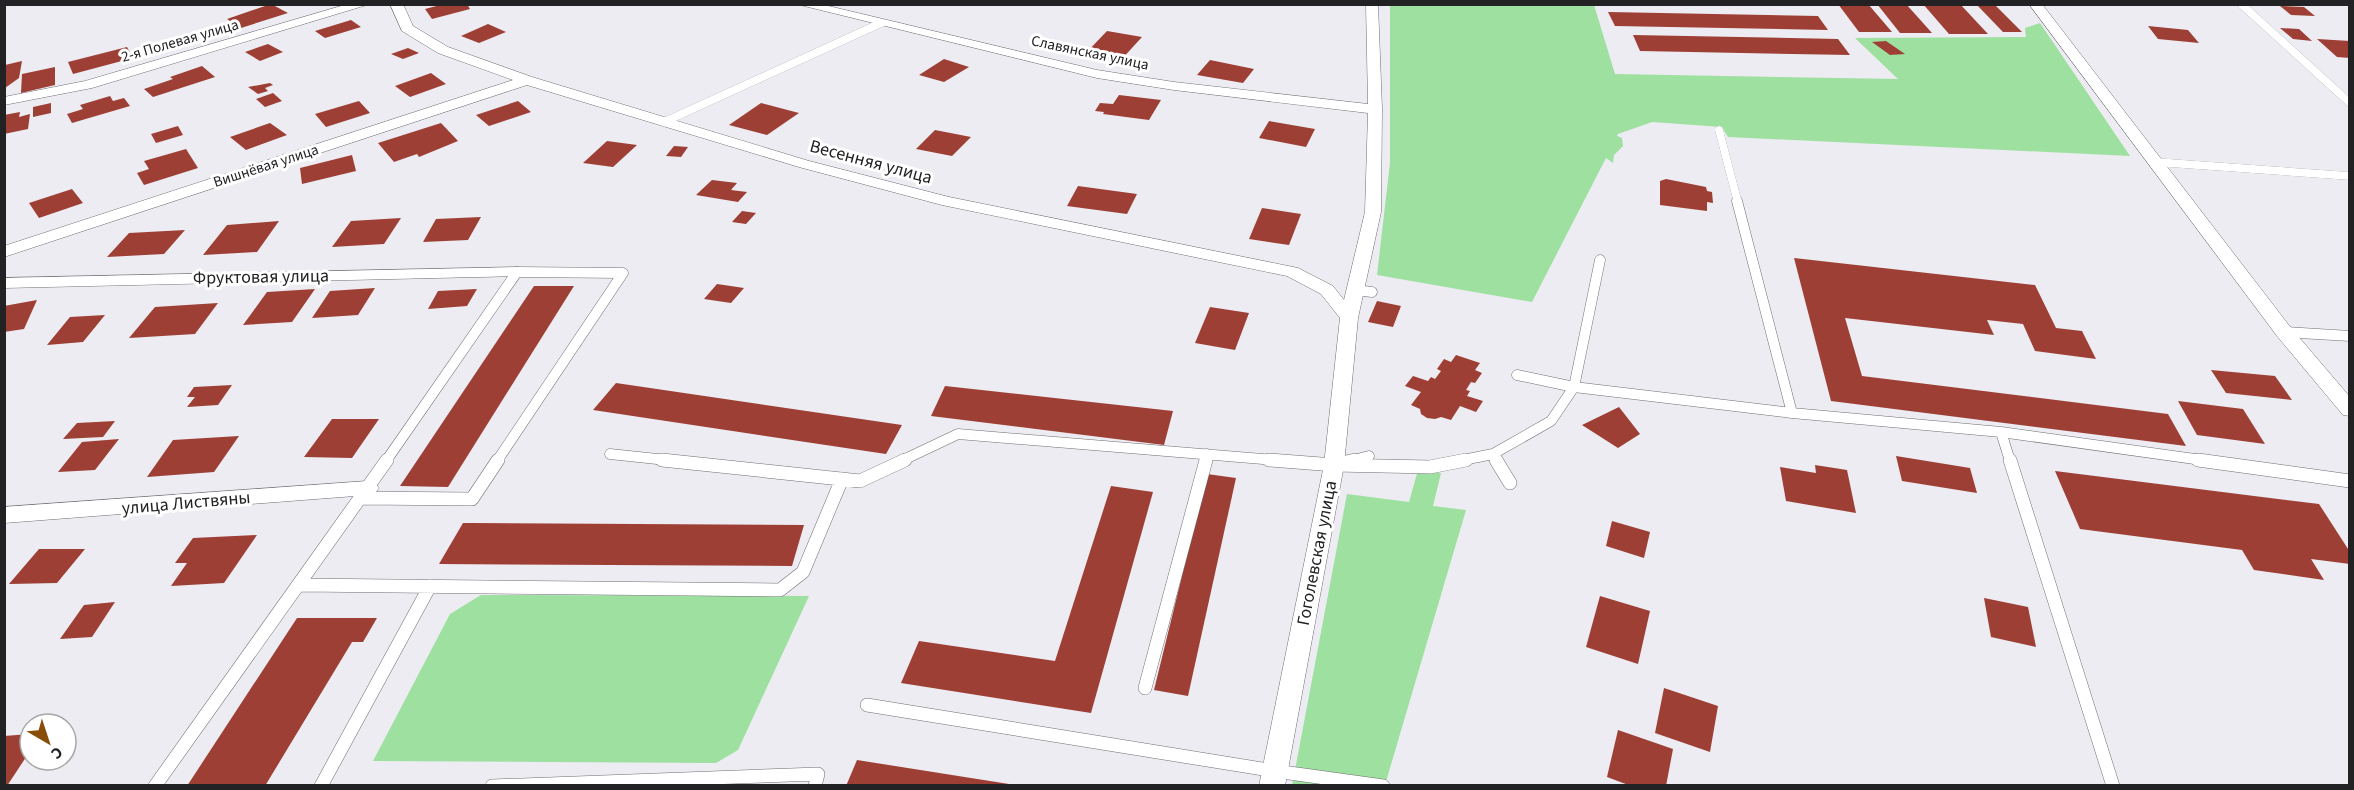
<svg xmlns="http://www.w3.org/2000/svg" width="2354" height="790" viewBox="0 0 2354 790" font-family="'Source Sans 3',sans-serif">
  <rect width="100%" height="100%" fill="#ececf2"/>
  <path fill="#9ee09f" d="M1390,5H1594L1615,74L1898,79L1855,38L2026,37L2025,28L2040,23L2130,156L1728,137L1722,127L1652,122L1618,134L1617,136L1622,138L1623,146L1614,155L1613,163L1606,158L1532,302L1377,275L1390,163Z
    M1418,470L1441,473L1433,506L1466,510L1385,785L1292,786L1347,494L1409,502Z
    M481,595L809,596L738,750L716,763L373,761L450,614Z"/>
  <path fill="#9e3f35" d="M271,4L288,13L241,28L227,19Z
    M444,4H467L470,9L432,19L425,9Z
    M1838,4H1868L1892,32H1859Z
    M1877,4H1906L1932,33H1900Z
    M1923,4H1960L1988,34H1949Z
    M1976,4H1994L2022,32H2003Z
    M2280,6L2304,7L2315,16L2291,15Z
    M1608,12L1818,16L1828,30L1615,26Z
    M351,20L361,27L325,38L315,31Z
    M488,24L506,32L479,43L461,36Z
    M2148,26L2188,30L2199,43L2158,39Z
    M2280,28L2299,29L2312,41L2293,39Z
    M1107,31L1142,37L1120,61L1085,54Z
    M1633,35L1838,39L1850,55L1640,51Z
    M2317,39L2350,41V58L2337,57Z
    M1886,41L1905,54L1890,55L1872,42Z
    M268,44L283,52L260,61L245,52Z
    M127,47L133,58L73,74L68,62Z
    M408,48L419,53L403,59L391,54Z
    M944,59L969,67L944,82L919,75Z
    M1210,60L1254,69L1243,83L1197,75Z
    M22,61L19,78L5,88V65Z
    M202,66L215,77L153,97L144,89L173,79L170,77Z
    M55,67V85L21,93L22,74Z
    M431,73L446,84L410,97L395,86Z
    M270,83L273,85L265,88L268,91L258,94L248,87Z
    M273,93L282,101L265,107L256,99Z
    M1119,95L1161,100L1149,120L1103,114L1104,112L1095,111L1100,103L1113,104Z
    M110,96L113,101L124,98L130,106L72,123L67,114L83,109L80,105Z
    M359,101L370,113L326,127L315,114Z
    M518,101L531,112L489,126L476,115Z
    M51,103V113L33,117V107Z
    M761,103L799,113L767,135L729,125Z
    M20,112L19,117L30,114L28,129L4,134V115Z
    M1269,121L1315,129L1306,147L1259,138Z
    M270,123L287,135L246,150L230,137Z
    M441,123L458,141L419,157L417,154L394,162L378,143Z
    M178,126L183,135L156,143L151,134Z
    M935,130L971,137L952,156L916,149Z
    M607,141L637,145L613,167L583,163Z
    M674,146L688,147L681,157L666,156Z
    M186,149L198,168L144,185L137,173L149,169L144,161Z
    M352,155L356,171L302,184L300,168Z
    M1666,179L1706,187L1707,191L1712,192L1713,203L1707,202V211L1660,205V181Z
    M712,180L737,183L731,190L747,192L738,202L696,195Z
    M1078,186L1137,194L1127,214L1067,206Z
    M72,189L83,203L39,218L29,203Z
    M1262,208L1301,214L1289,245L1249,239Z
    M742,211L756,213L746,224L732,222Z
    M481,217L468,240L423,242L436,219Z
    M401,218L384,244L332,247L351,221Z
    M279,221L257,252L203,255L227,225Z
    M185,230L164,254L107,257L129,233Z
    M1794,258L2035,285L2056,328L2082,331L2096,359L2035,351L2023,324L1987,320L1994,335L1845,318L1862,376L2168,414L2186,446L1831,401Z
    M717,284L744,288L731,303L704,299Z
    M534,286H574L448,487L400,486Z
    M375,288L358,315L312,318L330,291Z
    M315,289L292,322L243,325L267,292Z
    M477,289L467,306L428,309L438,291Z
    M37,300L24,329L4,332V306Z
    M1377,301L1401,306L1393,327L1368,322Z
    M218,303L195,334L129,338L155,307Z
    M1210,307L1249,313L1235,350L1195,343Z
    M105,315L83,342L47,345L70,317Z
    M1456,355L1480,363L1475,370L1482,373L1475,383L1471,382L1466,390L1470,391L1467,396L1483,401L1476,412L1460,406L1451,420L1441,417L1435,419L1427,418L1421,414L1420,409L1411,405L1421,392L1405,386L1413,376L1428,381L1431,377L1435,379L1441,371L1437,369L1444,359L1451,362Z
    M2211,370L2275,376L2292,400L2226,393Z
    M616,383L902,425L886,454L593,410Z
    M232,385L218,405L187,407L195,397H187L194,387Z
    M945,386L1173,411L1164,445L931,416Z
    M2178,401L2243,409L2265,444L2197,435Z
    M1619,407L1640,434L1618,448L1582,425Z
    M332,419H379L352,458L304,457Z
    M115,421L103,437L63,439L77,423Z
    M239,436L214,472L147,477L173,440Z
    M119,439L95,470L58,472L82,442Z
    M1896,456L1970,468L1977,493L1902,481Z
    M1815,465L1847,470L1856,513L1786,501L1780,467L1816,473Z
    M2055,471L2319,504L2350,552V564L2311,559L2324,580L2254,570L2242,550L2080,529Z
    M1207,474L1236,478L1188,696L1154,690Z
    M1111,486L1153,492L1091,713L901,683L919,641L1055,661Z
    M1612,521L1650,532L1644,558L1606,546Z
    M463,523H470L804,525L792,566L439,564Z
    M257,535L224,583L171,586L187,563H175L193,538Z
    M39,549H85L57,583L9,584Z
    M1600,596L1650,611L1638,664L1586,647Z
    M1984,598L2028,607L2036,647L1991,637Z
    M115,602L92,637L60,639L84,605Z
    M297,618H377L363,642H352L265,786H187Z
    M1664,688L1718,706L1710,752L1655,733Z
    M1618,730L1673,749L1666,786H1631L1607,777Z
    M30,734V751L7,786H4V736Z
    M857,760L1009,784L1008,786H846Z"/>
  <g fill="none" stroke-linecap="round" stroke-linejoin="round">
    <defs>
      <path id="service-far2" d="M2241,4L2350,103
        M664,122L881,23
        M1719,130L1738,203
        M2155,162L2350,176"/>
      <path id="service-far1" d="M1737,201L1792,413
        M1355,290L1372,292
        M2284,332L2350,336
        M1517,375L1574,387L1600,260
        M2001,432L2010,461
        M610,454L676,461
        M1493,454L1497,461
        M386,461L517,272L623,273L497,461
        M901,461L958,434L1287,461
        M1205,461L1207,454
        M1349,461L1369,456
        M1458,461L1493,454L1551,421L1574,387L1792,413L2001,432L2209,461"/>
      <path id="service" d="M662,460L860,481L905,460
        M1269,460L1334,465L1430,467L1466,460
        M1496,460L1510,483
        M2010,460L2113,786
        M2198,460L2350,481
        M1346,462L1355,460
        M360,498L472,499L498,460
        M360,498L387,460
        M301,585L780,590L803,572L842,479
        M1145,688L1206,460
        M867,705L1275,771L1383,786
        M155,786L360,498
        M321,786L430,586
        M492,786L818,774L815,786"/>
      <path id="minor" d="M348,4H370L92,88L4,105V97L85,81Z
        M390,4H403L413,26L448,47L532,77L809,161L949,197L1298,268L1333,286L1344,300L1365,212L1368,113L1174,90L1097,78L796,4H820L1097,70L1174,82L1368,104L1366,4H1378L1382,109L1381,212L1358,318L1344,465L1285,786H1259L1324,465L1340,318L1321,294L1287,276L942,205L799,167L527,85L4,257V246L513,80L438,53L402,31Z
        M2029,4H2042L2291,328L2350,397V416L2343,415L2277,336Z
        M517,267L523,268L526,272L523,276L4,288V278Z
        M368,481L375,483L379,488L375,493L368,495L4,523V507Z"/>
    </defs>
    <use href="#service-far2" stroke="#6f6f75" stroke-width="8"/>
    <use href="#service-far1" stroke="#6f6f75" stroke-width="11"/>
    <use href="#service" stroke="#6f6f75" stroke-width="14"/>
    <use href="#minor" stroke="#6f6f75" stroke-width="1"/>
    <use href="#service-far2" stroke="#fff" stroke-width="8"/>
    <use href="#service-far1" stroke="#fff" stroke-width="10"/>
    <use href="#service" stroke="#fff" stroke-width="13"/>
    <use href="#minor" fill="#fff" fill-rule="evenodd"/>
  </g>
  <g text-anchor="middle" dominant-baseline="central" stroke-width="6" stroke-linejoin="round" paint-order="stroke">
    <g font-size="15" fill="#222225" stroke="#fff">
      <text transform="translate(180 41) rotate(-16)">2-я Полевая улица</text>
      <text transform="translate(1090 53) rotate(12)">Славянская улица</text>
      <text transform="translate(266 166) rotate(-18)">Вишнёвая улица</text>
    </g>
    <g font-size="18" fill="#222225" stroke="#fff">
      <text transform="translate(871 162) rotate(15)">Весенняя улица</text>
      <text transform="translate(261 277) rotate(-1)">Фруктовая улица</text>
      <text transform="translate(186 503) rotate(-5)">улица Листвяны</text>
      <text transform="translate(1317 553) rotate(-79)">Гоголевская улица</text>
    </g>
  </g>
  <rect width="2354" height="790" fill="none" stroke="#222225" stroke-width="12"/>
  <g transform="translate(48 742) rotate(141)"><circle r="28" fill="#ffffff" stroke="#a7a7a8" stroke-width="1.5"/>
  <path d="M0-4.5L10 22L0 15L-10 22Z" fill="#884d08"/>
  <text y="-9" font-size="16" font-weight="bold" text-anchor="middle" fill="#222225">С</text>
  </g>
</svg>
